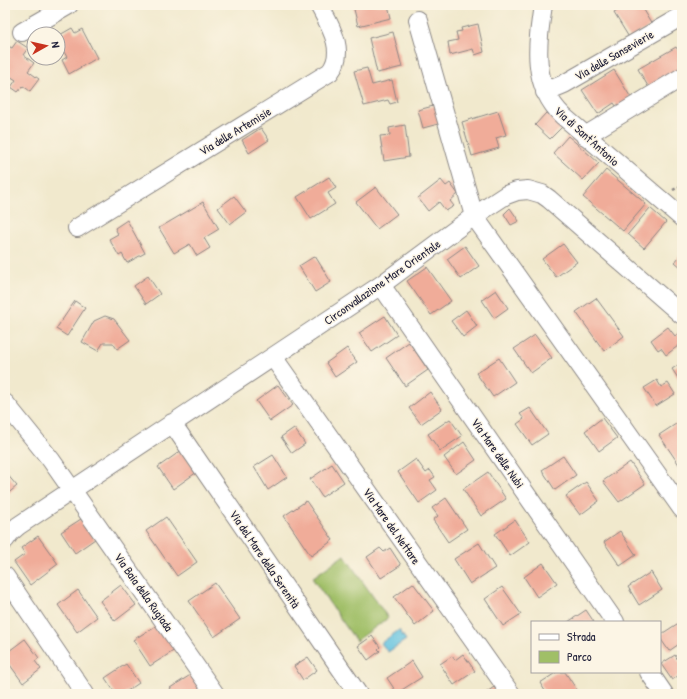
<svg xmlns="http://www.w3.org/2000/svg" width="687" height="699" viewBox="0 0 687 699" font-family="'Patrick Hand',sans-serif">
  <rect width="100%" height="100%" fill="#fcf5e5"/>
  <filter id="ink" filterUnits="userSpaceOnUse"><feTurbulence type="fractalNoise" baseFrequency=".025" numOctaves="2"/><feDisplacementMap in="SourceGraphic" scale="8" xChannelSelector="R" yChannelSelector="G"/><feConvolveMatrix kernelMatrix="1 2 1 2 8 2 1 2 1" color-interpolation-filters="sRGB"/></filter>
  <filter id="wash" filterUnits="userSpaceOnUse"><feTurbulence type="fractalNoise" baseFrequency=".012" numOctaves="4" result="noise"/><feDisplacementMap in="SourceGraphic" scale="16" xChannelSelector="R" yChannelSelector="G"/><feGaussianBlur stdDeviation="0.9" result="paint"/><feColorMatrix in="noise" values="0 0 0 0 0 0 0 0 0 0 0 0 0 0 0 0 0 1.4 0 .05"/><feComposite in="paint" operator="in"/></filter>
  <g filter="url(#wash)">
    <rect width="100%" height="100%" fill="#f1e9cd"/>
    <path fill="#a0bf67" stroke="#617051" d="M344,555L388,618L356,641L312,578Z"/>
    <path fill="#62c2e0" stroke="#42728e" d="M399,630L406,640L388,652L381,643Z"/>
    <g id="blocks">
      <path fill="#f0ac99" d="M353,5H388L391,18L358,26Z
        M626,5H640L652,25L630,39L614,13Z
        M478,24L484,52L475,55L473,49L450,55L448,42L458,40L456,32L462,31L461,28Z
        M72,28L75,33L82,29L97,58L69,74L62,60L67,57L58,42V36Z
        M393,32L402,67L377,73L369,38Z
        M17,41L28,48L23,55L34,63L28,71L39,79L30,91L23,86L18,92L11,87L16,80L5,73V51L8,46L12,48Z
        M676,47L682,56V69L649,88L638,69Z
        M367,68L372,85L392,80L397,102L390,104L388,100L364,106L354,71Z
        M614,70L633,101L619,110L614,103L598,114L582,90Z
        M437,105L442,123L423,128L418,110Z
        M498,111L506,135L496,138L499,148L472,156L462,122Z
        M546,113L563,126L550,139L535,125Z
        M405,125L409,157L384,161L380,136L390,135L389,128Z
        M261,128L269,140L249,153L242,140Z
        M568,136L599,163L583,180L553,153Z
        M606,170L646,204L623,231L583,197Z
        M329,177L336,188L328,193L335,204L311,219L297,197Z
        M441,180L446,186L450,183L458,194L450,201L454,206L446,211L439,202L428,211L418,198Z
        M376,187L397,214L377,229L356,202Z
        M234,196L246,212L230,224L218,208Z
        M203,202L219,229L204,238L210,248L197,256L190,244L174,253L159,228Z
        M510,208L519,221L511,225L504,214Z
        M650,208L666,222L644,248L628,234Z
        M127,220L145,253L127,263L122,254L119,256L109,239L118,234L115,228Z
        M563,244L577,262L556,277L542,259Z
        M465,246L479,266L461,279L447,259Z
        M682,253V268L675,262Z
        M315,256L331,282L315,292L299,266Z
        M427,267L451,301L431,315L407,281Z
        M148,276L160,294L146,304L134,286Z
        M496,290L508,308L494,318L482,300Z
        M596,298L624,336L604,351L576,312Z
        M75,301L85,308L67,336L56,329Z
        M466,310L477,326L463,337L451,321Z
        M105,316L114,319L130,340L117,349L113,343H103L98,351L82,342L94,321Z
        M385,316L397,335L372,352L359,333Z
        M668,327L675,336L679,333L682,337V343L666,355L661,348L658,350L651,340Z
        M535,335L552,358L531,373L514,349Z
        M409,342L428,370L405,386L386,358Z
        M347,348L357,362L335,377L326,363Z
        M499,358L515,382L493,397L476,373Z
        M681,363L682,365V384L672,369Z
        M657,380L661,387L668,383L675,394L656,406L644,388Z
        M278,385L293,405L270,421L256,401Z
        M430,392L442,409L421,424L409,408Z
        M530,408L548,434L532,445L517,424L524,419L520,414Z
        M602,418L617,438L599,451L585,431Z
        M450,419L462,436L440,451L428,434Z
        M682,420V469L659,435Z
        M294,428L305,444L292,453L281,437Z
        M464,442L476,460L456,474L444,457Z
        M182,450L197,472L173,489L158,467Z
        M273,455L287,477L268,490L254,467Z
        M563,456L576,475L555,490L542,470Z
        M416,459L426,473L430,470L435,477L430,480L437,490L419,503L398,472Z
        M630,462L645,484L619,502L603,481Z
        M332,464L344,482L322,497L310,479Z
        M488,472L506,499L481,516L463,489Z
        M6,473L17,486L5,496V474Z
        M586,482L599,501L580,515L566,496Z
        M446,498L467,529L448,542L433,520L438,516L432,508Z
        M306,501L333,540L311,556L284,516Z
        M166,517L197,562L177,576L146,531Z
        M81,519L95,539L75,553L61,532Z
        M515,520L530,542L510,556L495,534Z
        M620,531L636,555L620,566L604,542Z
        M38,536L58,564L30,585L14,562L25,554L21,548Z
        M479,543L495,568L470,584L454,559Z
        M380,548L384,552L390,548L401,565L381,578L367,557Z
        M543,563L557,583L537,597L524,577Z
        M651,572L662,590L639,605L628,587Z
        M215,583L240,619L214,637L189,601Z
        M413,583L434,611L415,626L394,597Z
        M121,585L136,605L115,621L100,601Z
        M502,587L521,614L503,626L485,599Z
        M78,590L97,617L77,632L58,605Z
        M586,610L594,622H568Z
        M162,622L178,648L150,666L133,640Z
        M680,622L682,625V642L669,651L660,638V635Z
        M372,636L380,647L378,649L380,651L368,660L358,646Z
        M25,639L39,658L35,661L41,669L23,683L5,658V654Z
        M463,654L475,671L454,685L440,664L452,656L455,660Z
        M675,655L679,662L682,660V673L672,680L661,664Z
        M308,657L317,670L303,680L294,666Z
        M412,661L422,677L397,693L387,678Z
        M126,664L139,683L123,694H116L105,678Z
        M557,672H565L577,690L571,694H547L540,683Z
        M192,674L206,694H174L170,688Z
        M494,687L499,694H484Z"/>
    </g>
  </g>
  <g filter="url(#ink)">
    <use href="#blocks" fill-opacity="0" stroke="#8a8684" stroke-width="1"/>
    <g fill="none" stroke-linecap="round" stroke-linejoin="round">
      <defs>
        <path id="minor" d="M543,5C537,45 531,85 563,116L682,218
          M418,20L474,216L682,509
          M22,32L69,5
          M545,92L564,84L682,16
          M585,136L682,77
          M77,228L330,72C347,51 329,24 319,5
          M381,285L615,622
          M273,357L511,694
          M5,403L51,460L215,694
          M172,423L358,694
          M5,540L10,533L18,526L381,285L474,216L506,195L517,191L528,190L542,194L549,199L682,315
          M5,576L85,694
          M649,672L664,694"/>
      </defs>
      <use href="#minor" stroke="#8a8684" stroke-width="20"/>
      <path stroke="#8a8684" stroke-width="2.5" stroke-dasharray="3 3" stroke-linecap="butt" d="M673,190L682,185"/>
      <use href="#minor" stroke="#fff" stroke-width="18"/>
    </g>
  </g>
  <g text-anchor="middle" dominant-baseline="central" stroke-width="3" stroke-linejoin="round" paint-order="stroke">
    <g font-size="12" fill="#22223b" stroke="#fcf5e5">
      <text transform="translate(614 55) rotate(-30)">Via delle Sansevierie</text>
      <text transform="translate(235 131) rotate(-31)">Via delle Artemisie</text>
      <text transform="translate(587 136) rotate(42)">Via di Sant'Antonio</text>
      <text transform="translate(382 282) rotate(-35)">Circonvallazione Mare Orientale</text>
      <text transform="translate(498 453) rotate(55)">Via Mare delle Nubi</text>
      <text transform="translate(392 526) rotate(55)">Via Mare del Nettare</text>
      <text transform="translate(265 559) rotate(56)">Via del Mare della Serenità</text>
      <text transform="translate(144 592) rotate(55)">Via Baia della Rugiada</text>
    </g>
  </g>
  <rect width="687" height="699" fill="none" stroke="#fcf5e5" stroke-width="20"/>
  <rect x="531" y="621" width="130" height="52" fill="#fcf5e5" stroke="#a5a1a1"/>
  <rect x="539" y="634" width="20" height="6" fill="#ffffff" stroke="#a5a1a1"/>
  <text x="567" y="641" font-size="12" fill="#22223b">Strada</text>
  <rect x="539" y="651" width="20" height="12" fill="#a0bf67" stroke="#a5a1a1"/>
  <text x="567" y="661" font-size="12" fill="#22223b">Parco</text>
  <g transform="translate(46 46) rotate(82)"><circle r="19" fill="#fcf5e5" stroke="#a5a1a1"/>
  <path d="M0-3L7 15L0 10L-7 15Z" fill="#c8321e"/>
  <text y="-6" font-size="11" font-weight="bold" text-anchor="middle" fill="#22223b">N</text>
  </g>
</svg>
